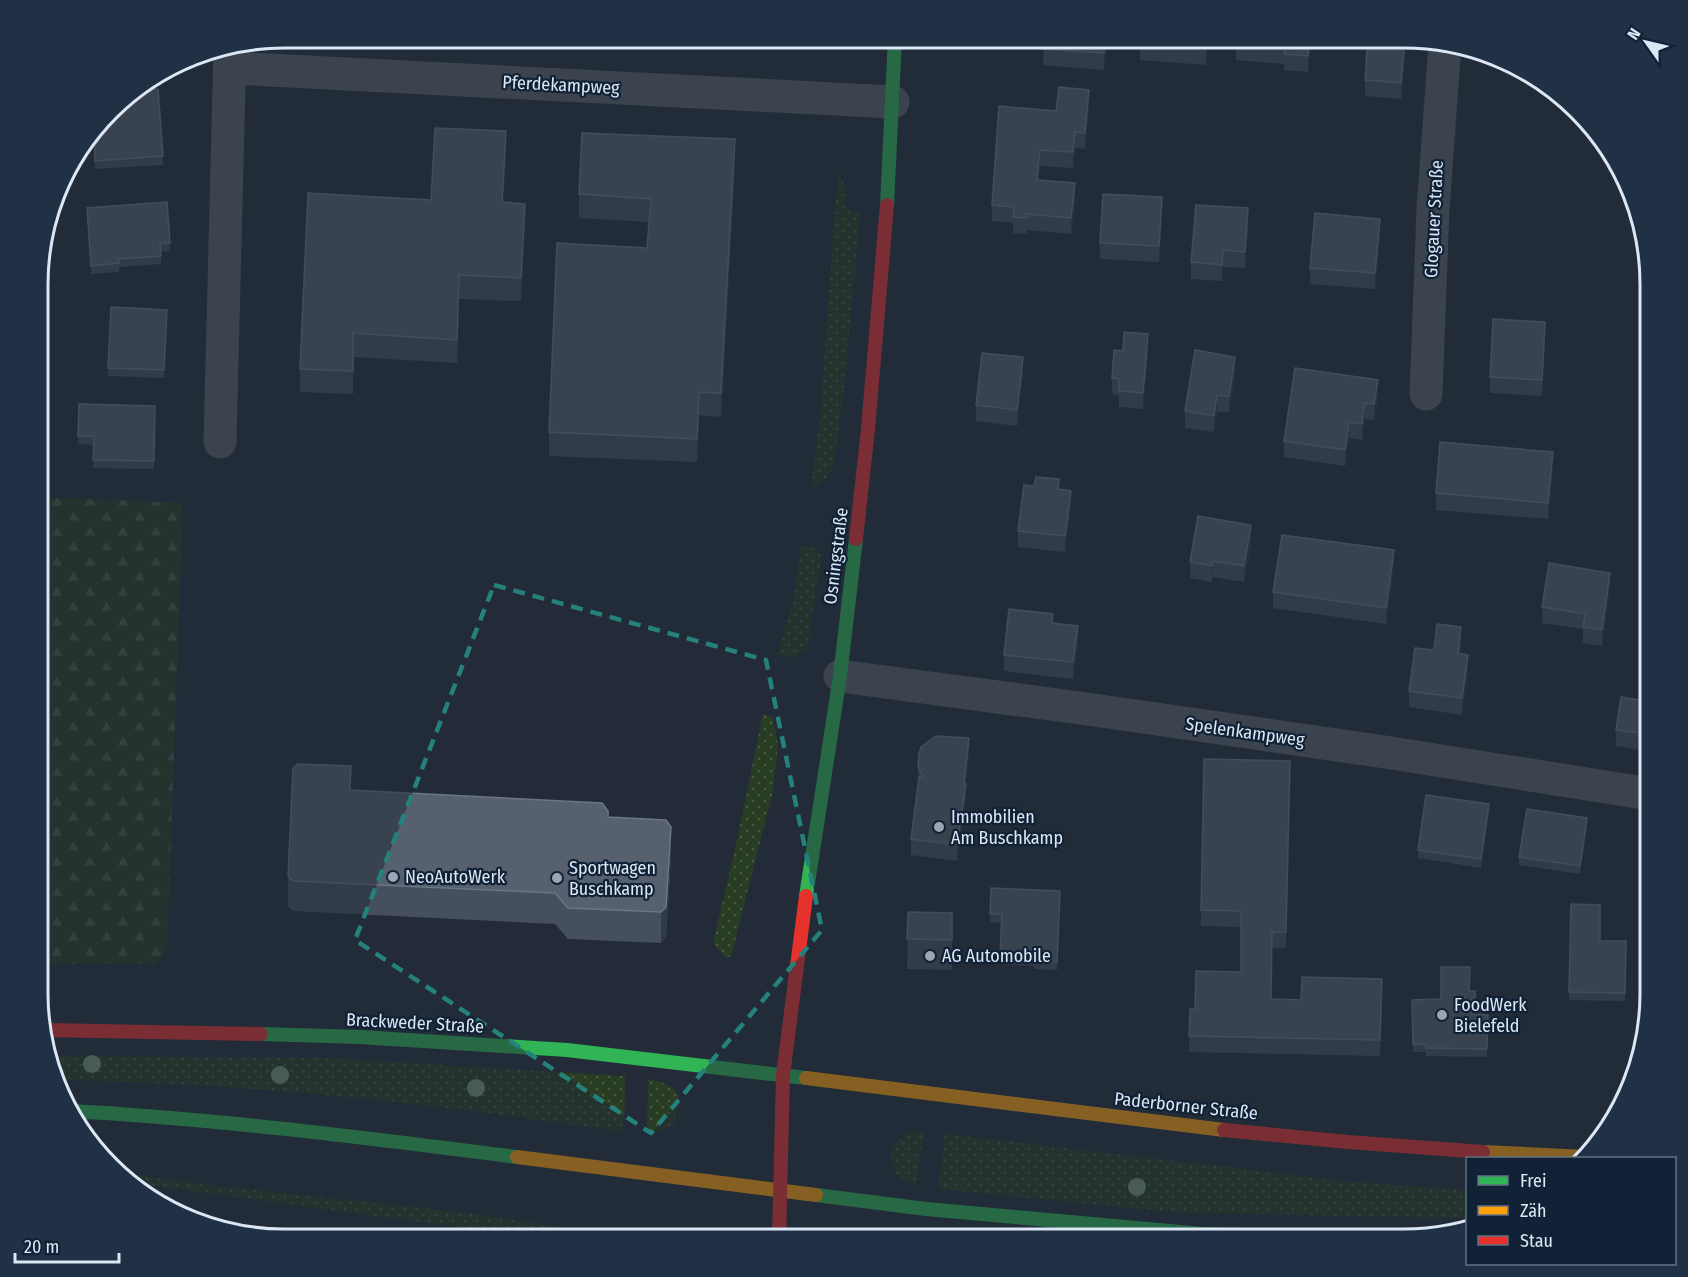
<svg xmlns="http://www.w3.org/2000/svg" width="1688" height="1277" viewBox="0 0 1688 1277" font-family="'Fira Sans Condensed',sans-serif">
  <defs>
    <pattern id="grass-dots" width="8" height="8" patternUnits="userSpaceOnUse" patternTransform="scale(1.5)"><rect width="8" height="8" fill="#293d22"/><path d="M2 2h.1M6 6h.1" fill="none" stroke="#475943" stroke-width="1.8" stroke-linecap="round"/></pattern>
    <pattern id="forest-firs" width="22" height="20" patternUnits="userSpaceOnUse" patternTransform="scale(1.5)"><rect width="22" height="20" fill="#293d22"/><path d="M5 1l3.5 6h-7zM16 11l3.5 6h-7z" fill="#475943"/></pattern>
  </defs>
  <rect width="100%" height="100%" fill="#232b38"/>
  <path fill="url(#grass-dots)" d="M840,172L845,188L846,208L860,213L846,371L834,467L825,479L811,487L820,418L835,204Z
    M810,545L816,548L822,557L807,648L793,657L777,655L792,605L801,548Z
    M763,714L773,718L778,745L773,791L731,957H725L713,943L736,845Z
    M51,1056L325,1058L625,1076L624,1132C437,1104 247,1083 57,1080Z
    M648,1079C678,1085 686,1095 673,1125L658,1132L647,1134Z
    M910,1132H924L916,1186L897,1175L891,1161L892,1151L898,1140Z
    M945,1134L1352,1182L1467,1190V1218L1183,1213L938,1189Z
    M117,1172C284,1199 455,1203 620,1239H545L128,1182Z"/>
  <path fill="url(#forest-firs)" d="M39,497L183,503L167,949L155,964H38Z"/>
  <g fill="none" stroke-linecap="round" stroke-linejoin="round">
    <path stroke="#5a5f68" stroke-width="33" d="M230,68L893,102
      M1426,394L1433,209L1445,44
      M220,442L230,46
      M840,676L1080,708L1385,752L1650,794"/>
    <path stroke="#30b455" stroke-width="14" d="M887,205L895,38
      M806,896L840,676L856,539
      M261,1034L360,1037L567,1050L806,1078
      M70,1111C220,1119 368,1138 517,1157
      M816,1195L926,1209L1202,1234L1244,1235"/>
    <path stroke="#ff9f0a" stroke-width="14" d="M806,1078L1224,1130
      M1483,1152L1587,1157
      M517,1157L816,1195
      M1244,1235L1406,1239"/>
    <path stroke="#e5322d" stroke-width="14" d="M856,539L868,429L887,205
      M44,1030L261,1034
      M1224,1130L1348,1142L1483,1152
      M779,1239L783,1075L806,896"/>
  </g>
  <g fill="#799776">
    <circle cx="92" cy="1064" r="9"/>
    <circle cx="280" cy="1075" r="9"/>
    <circle cx="476" cy="1088" r="9"/>
    <circle cx="1137" cy="1187" r="9"/>
  </g>
  <path fill="#464f5d" d="M1044,38H1107L1104,70L1043,65Z
    M1140,38H1208L1206,65L1140,60Z
    M1311,38L1308,72L1284,70V64L1236,60V44Z
    M1405,53L1401,99L1365,96V80Z
    M122,99L163,156V165L95,169L93,133Z
    M1089,107L1085,149L1075,148L1073,168L1040,166L1038,180L1075,200L1071,234L1027,230V234L1013,233V223L992,221V205L1056,111Z
    M506,155L503,202L525,227L521,301L459,299L457,363L353,357V394L300,392V369L431,200Z
    M735,163L721,417L699,415L697,462L549,456V432L647,248L649,222L579,218V194Z
    M87,208L170,243V251L161,252V264L119,267V272L91,274Z
    M1162,213L1159,262L1100,259V243Z
    M1248,225L1245,268L1223,267L1222,281L1191,279V262Z
    M1380,235L1375,289L1310,284V268Z
    M111,307L167,310L164,378L108,376Z
    M1545,338L1542,396L1490,393V377Z
    M1148,351L1143,409L1119,407V395L1112,394V378Z
    M1023,373L1017,426L976,421V405Z
    M1235,373L1229,413L1217,411L1214,432L1185,428V411Z
    M1378,396L1374,420L1365,419L1362,440L1349,438L1345,466L1284,457V441Z
    M79,404L155,406L154,469L93,468L94,445L78,444Z
    M1553,468L1548,519L1436,510V493Z
    M1059,489L1071,507L1065,552L1018,547V531Z
    M1251,541L1244,582L1213,577L1212,582L1190,578V562Z
    M1394,566L1386,624L1273,608V592Z
    M1610,589L1602,646L1583,643V629L1542,623V607Z
    M1053,623L1078,642L1073,679L1004,671V655Z
    M1461,643L1460,654L1468,671L1462,715L1409,707V691L1434,650Z
    M1650,702V741L1648,740L1647,751L1616,746V730Z
    M969,754L965,784L966,800L957,861L911,855V839L918,784V767Z
    M1290,761L1286,948H1272L1271,999L1301,1000L1382,995L1380,1056L1189,1052L1190,1009H1195L1241,972V927L1201,926V910Z
    M351,790L608,817L671,858L666,937L661,943L568,939L555,924L293,911L288,906V876Z
    M1489,812L1481,868L1418,858V850Z
    M1587,826L1580,874L1519,865V857Z
    M991,888L1060,891L1057,970L1034,969V966L1000,964L1001,923L990,922Z
    M1571,904L1600,941H1626L1625,1001L1569,1000Z
    M908,912L952,913V970L907,969Z
    M1469,991H1475V1008H1471V1014L1488,1015L1487,1057L1426,1056V1052H1413L1412,1000L1441,999Z"/>
  <path fill="#313a48" d="M1106,38H1107L1104,70V53Z
    M1207,38H1208L1206,65V48Z
    M1310,38H1311V42L1308,72V56Z
    M1405,38V53L1401,99V83Z
    M1089,90V107L1085,149V133Z
    M506,131V155L502,226V202Z
    M1075,132V148L1073,168V152Z
    M735,139V163L721,417V393Z
    M1040,150V166L1037,196V180Z
    M1075,183V200L1071,234V218Z
    M1162,197V213L1159,262V246Z
    M525,204V227L521,301V278Z
    M1248,208V225L1245,268V252Z
    M1380,219V235L1375,289V273Z
    M1223,250V267L1222,281V265Z
    M459,275V299L457,363V340Z
    M1545,322V338L1542,396V380Z
    M1148,334V351L1143,409V393Z
    M1023,357V373L1017,426V410Z
    M1235,357V373L1229,413V397Z
    M1378,380V396L1374,420V404Z
    M699,392V415L697,462V439Z
    M1217,395V411L1214,432V416Z
    M1365,403V419L1362,440V424Z
    M1349,422V438L1345,466V450Z
    M1553,452V468L1548,519V503Z
    M1071,491V507L1065,552V536Z
    M1251,525V541L1244,582V566Z
    M1394,550V566L1386,624V608Z
    M1213,561V577L1212,582V566Z
    M1610,573V589L1602,646V630Z
    M1078,626V642L1073,679V662Z
    M1461,627V643L1458,670V653Z
    M1468,655V671L1462,715V698Z
    M1648,724V740L1647,751V734Z
    M969,738V754L964,799V783Z
    M966,784V800L957,861V845Z
    M1489,804V812L1481,868V859Z
    M1587,818V826L1580,874V866Z
    M671,827V858L666,937L661,943V912Z"/>
  <path fill="#56606e" stroke="#6b7583" stroke-width="1.5" d="M1044,38H1106L1104,53L1043,49Z
    M1140,38H1207L1206,48L1140,44Z
    M1237,38H1310L1308,56L1284,54L1285,48L1236,44Z
    M1368,38H1405L1401,83L1365,80Z
    M1059,87L1089,90L1085,133L1075,132L1073,152L1040,150L1037,180L1075,183L1071,218L1027,214V218L1013,217L1014,207L992,205L999,106L1056,111Z
    M158,89L163,156L95,161L94,133L122,99L136,90Z
    M435,128L506,131L502,202L525,204L521,278L459,275L457,340L353,333V371L300,369L308,193L431,200Z
    M582,133L735,139L721,393L699,392L697,439L549,432L557,243L647,248L651,199L579,194Z
    M1103,194L1162,197L1159,246L1100,243Z
    M167,202L170,243H160L161,256L119,259V263L91,266L87,208Z
    M1196,205L1248,208L1245,252L1223,250L1222,265L1191,262Z
    M1315,213L1380,219L1375,273L1310,268Z
    M111,307L167,310L164,370L108,368Z
    M1493,319L1545,322L1542,380L1490,377Z
    M1124,332L1148,334L1143,393L1119,391V379L1112,378L1114,350L1123,351Z
    M1195,350L1235,357L1229,397L1217,395L1214,416L1185,411Z
    M982,353L1023,357L1017,410L976,405Z
    M1295,368L1378,380L1374,404L1365,403L1362,424L1349,422L1345,450L1284,441Z
    M79,404L155,406L154,461L93,460L94,436H78Z
    M1440,442L1553,452L1548,503L1436,493Z
    M1036,477L1059,479L1058,489L1071,491L1065,536L1018,531L1024,485L1034,486Z
    M1198,516L1251,525L1244,566L1213,561L1212,566L1190,562Z
    M1282,535L1394,550L1386,608L1273,592Z
    M1549,563L1610,573L1602,630L1583,627L1585,614L1542,607Z
    M1009,609L1053,614L1052,623L1078,626L1073,662L1004,655Z
    M1437,624L1461,627L1458,653L1468,655L1462,698L1409,691L1415,648L1434,650Z
    M1621,697L1650,702V725L1648,724L1647,734L1616,730Z
    M936,736L969,738L964,783L966,784L957,845L911,839L919,777L923,776L918,767L919,754L921,747Z
    M1204,759L1290,761L1286,932H1272L1271,999L1301,1000L1302,977L1382,979L1380,1040L1189,1036L1190,1009H1195L1196,971L1241,972V911L1201,910Z
    M298,764L351,766L350,790L602,803L608,811V817L666,820L671,827L666,907L661,912L568,908L555,893L293,881L288,876L293,768Z
    M1426,795L1489,804L1481,859L1418,850Z
    M1527,809L1587,818L1580,866L1519,857Z
    M991,888L1060,891L1057,962L1034,961L1035,958L1000,956L1002,914H990Z
    M1571,904L1600,905V941H1626L1625,993L1569,992Z
    M908,912L952,913V940L907,939Z
    M1441,967H1470L1469,991H1475V1000H1471V1014L1488,1015L1487,1049L1426,1048V1044H1413L1412,1000L1441,999Z"/>
  <path d="M0 0H1688V1277H0ZM494,585L766,660L822,930L651,1133L355,940Z" fill="#232b38" fill-opacity=".55" fill-rule="evenodd"/>
  <path fill="none" stroke="#24817c" stroke-width="4.5" stroke-dasharray="12 8" stroke-linejoin="round" d="M494,585L766,660L822,930L651,1133L355,940Z"/>
  <g fill="#9ba5b4" stroke="#112136" stroke-width="2">
    <circle cx="939" cy="827" r="6"/>
    <circle cx="393" cy="877" r="6"/>
    <circle cx="557" cy="878" r="6"/>
    <circle cx="930" cy="956" r="6"/>
    <circle cx="1442" cy="1015" r="6"/>
  </g>
  <g text-anchor="middle" dominant-baseline="central" stroke-width="4.5" stroke-linejoin="round" paint-order="stroke">
    <g font-size="18" fill="#dce7f6" stroke="#112136">
      <text transform="translate(561 85) rotate(3)">Pferdekampweg</text>
      <text transform="translate(1434 219) rotate(-87)">Glogauer Straße</text>
      <text transform="translate(836 556) rotate(-83)">Osningstraße</text>
      <text transform="translate(1245 732) rotate(8)">Spelenkampweg</text>
      <text transform="translate(415 1023) rotate(3)">Brackweder Straße</text>
      <text transform="translate(1186 1106) rotate(6)">Paderborner Straße</text>
    </g>
    <g font-size="18" fill="#dce7f6" stroke="#112136" text-anchor="start">
      <text x="951" y="817">Immobilien<tspan x="951" dy="21">Am Buschkamp</tspan></text>
      <text x="569" y="868">Sportwagen<tspan x="569" dy="21">Buschkamp</tspan></text>
      <text x="405" y="877">NeoAutoWerk</text>
      <text x="942" y="956">AG Automobile</text>
      <text x="1454" y="1005">FoodWerk<tspan x="1454" dy="21">Bielefeld</tspan></text>
    </g>
  </g>
  <path d="M0 0H1688V1277H0ZM284 48H1404A236 236 0 0 1 1640 284V993A236 236 0 0 1 1404 1229H284A236 236 0 0 1 48 993V284A236 236 0 0 1 284 48Z" fill="#213145" fill-rule="evenodd"/>
  <path fill="none" stroke="#dce7f6" stroke-width="3" d="M284 48H1404A236 236 0 0 1 1640 284V993A236 236 0 0 1 1404 1229H284A236 236 0 0 1 48 993V284A236 236 0 0 1 284 48Z"/>
  <rect x="1466" y="1157" width="210" height="108" fill="#112136" stroke="#627083" stroke-width="1.5"/>
  <rect x="1478" y="1176" width="30" height="9" fill="#30b455" stroke="#627083" stroke-width="1.5"/>
  <text x="1520" y="1187" font-size="18" fill="#dce7f6">Frei</text>
  <rect x="1478" y="1206" width="30" height="9" fill="#ff9f0a" stroke="#627083" stroke-width="1.5"/>
  <text x="1520" y="1217" font-size="18" fill="#dce7f6">Zäh</text>
  <rect x="1478" y="1236" width="30" height="9" fill="#e5322d" stroke="#627083" stroke-width="1.5"/>
  <text x="1520" y="1247" font-size="18" fill="#dce7f6">Stau</text>
  <g transform="translate(1646 42) rotate(304)" stroke="#112136" stroke-width="4.5" paint-order="stroke">
  <path d="M0-4.5L10 22L0 15L-10 22Z" fill="#dce7f6"/>
  <text y="-9" font-size="16" font-weight="bold" text-anchor="middle" fill="#dce7f6">N</text>
  </g>
  <path d="M15 1253v9h104v-9" fill="none" stroke="#dce7f6" stroke-width="3"/>
  <text x="24" y="1253" font-size="18" fill="#dce7f6" stroke="#112136" stroke-width="4.5" paint-order="stroke">20 m</text>
</svg>
